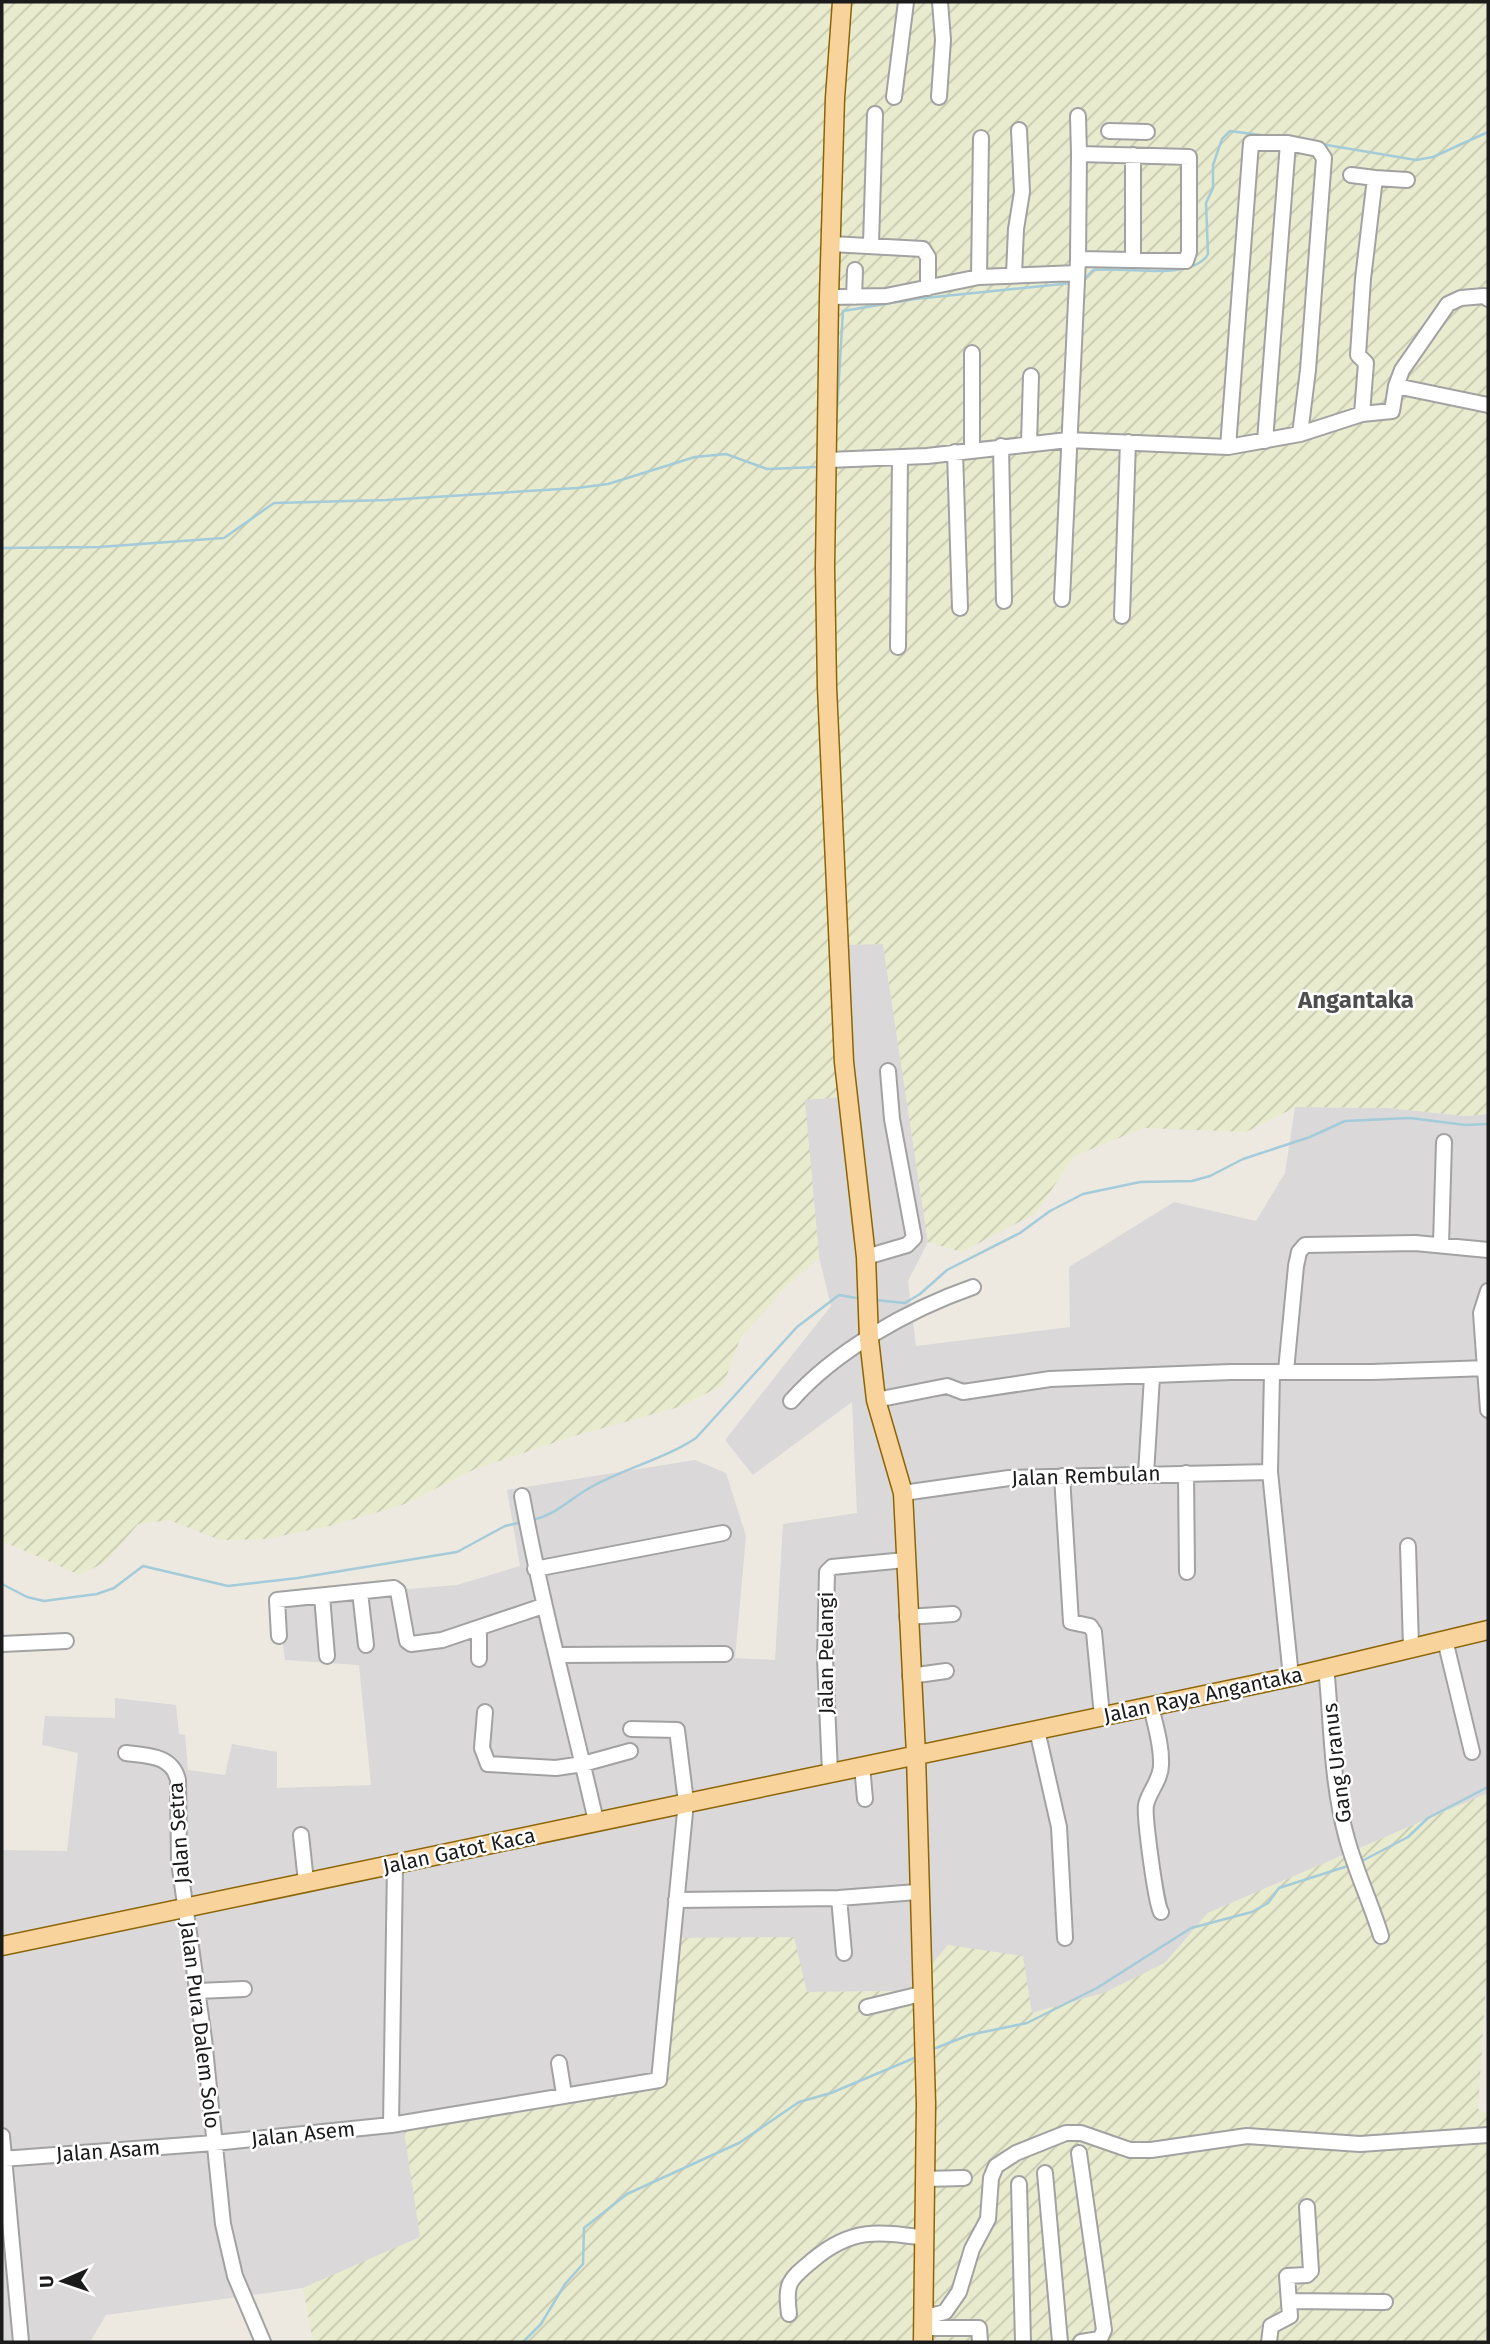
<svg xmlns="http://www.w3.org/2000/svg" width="1490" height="2344" viewBox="0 0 1490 2344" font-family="'Fira Sans',sans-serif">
  <defs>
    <pattern id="farmland-furrows" width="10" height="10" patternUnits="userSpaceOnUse" patternTransform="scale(1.75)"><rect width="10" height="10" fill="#e8ebcd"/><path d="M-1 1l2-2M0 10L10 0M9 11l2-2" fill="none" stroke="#c6c9af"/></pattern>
  </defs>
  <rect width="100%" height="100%" fill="#ede9e1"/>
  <path fill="#dad8d8" d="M883,944L928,1242L908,1281L916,1346L1070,1327L1069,1267L1174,1202L1256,1221L1285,1173L1295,1107L1388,1108L1466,1116L1488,1114V1793L1208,1913L1165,1963L1104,1993L1032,2013L909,1991L807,1992L658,2073L421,2237L303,2288L106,2315L90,2342H2V1850L67,1851L78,1753L42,1745L45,1716L115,1718V1698L176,1705L179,1734L185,1735L188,1770L225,1775L232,1744L277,1752V1788L371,1785L359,1665L285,1660L277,1600L457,1585L520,1566L507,1490L695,1460L726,1473L746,1536L735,1658L775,1660L783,1524L857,1513L852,1402L753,1475L725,1440L831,1306L819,1257L804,1100L839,1097L830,945Z"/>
  <path fill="url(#farmland-furrows)" d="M2,2H1488V1114L1466,1116L1388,1108L1296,1107L1246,1132L1144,1128L1074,1156L1036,1213L962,1252L928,1242L883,944L830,945L839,1097L805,1100L819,1257L782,1291L740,1339L723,1385L679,1407L574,1436L475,1469L402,1505L334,1525L266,1539L220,1540L169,1520L138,1524L107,1561L80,1575L2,1541Z
    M1488,1793V1953L1478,2109L1488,2114V2342H313L303,2288L420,2237L403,2124L658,2073L667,1938L794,1937L807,1992L909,1991L948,1945L1023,1956L1032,2013L1104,1993L1165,1963L1208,1913Z"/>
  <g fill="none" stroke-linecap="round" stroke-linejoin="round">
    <path stroke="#a3cbd9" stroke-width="2.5" d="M1321,144L1416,160L1433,157L1488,132
      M1082,282L1093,270C1120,266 1193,282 1208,254L1206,203L1213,188V165L1222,139L1230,131L1276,137
      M835,444L843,311L915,299L1072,283
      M2,548L99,547L224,538L274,503L387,500L577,488L608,484L695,457L726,454L767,469L818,467
      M875,1300L905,1303L920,1294L947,1270L1020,1233L1050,1211L1083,1194L1140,1182L1192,1181L1210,1176L1243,1159L1310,1137L1345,1121L1410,1118L1466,1125L1488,1124
      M533,1520C555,1515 568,1501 586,1490C621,1469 663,1460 696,1438L797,1327L839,1295L862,1299
      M2,1584L27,1597L44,1601L97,1594L114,1588L143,1566L228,1586L298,1578L457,1552L505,1526L523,1522
      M1360,1862L1408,1837L1428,1818L1488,1787
      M931,2050L969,2035L1027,2023L1097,1988L1191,1928L1252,1912L1268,1903L1279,1888L1351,1865
      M523,2342L541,2324L565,2284L583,2264L584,2228L627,2194L739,2143L799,2102L831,2093L919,2056"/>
    <defs>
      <path id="minor" d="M894,97L906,2
        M939,97L943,40L940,2
        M1078,116L1079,154
        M1109,131L1147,132
        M1351,175L1375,178L1363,279L1358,355L1366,363L1362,414
        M1375,178L1407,180
        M831,244L923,249L928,257V288
        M871,244L875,114
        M1133,260V155
        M1014,274L1016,229L1022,192L1019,130
        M979,277L981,138
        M829,297L886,296L979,277L1077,273
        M854,297L855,270
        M972,353V450
        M1396,386L1488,405
        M1265,441L1288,143
        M1029,443L1031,376
        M1001,446L1004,601
        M1228,447L1251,143H1288L1318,149L1324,158L1308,370L1300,434
        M955,452L960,608
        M828,460L927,456L1068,440L1228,447L1300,434L1362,414L1392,411L1396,386L1402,370L1448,304L1461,298L1484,296L1488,299
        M1062,599L1078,259L1079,154L1189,157V252L1186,261L1078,259
        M1122,616L1128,442
        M898,647L900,458
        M1441,1244L1444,1142
        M866,1257L907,1245L914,1238L892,1119L888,1071
        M1488,1291L1481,1313L1488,1410
        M1286,1371L1296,1266L1299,1252L1305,1245L1415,1243L1488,1250
        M1272,1372L1270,1472L1291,1677
        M876,1400L947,1386L963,1392L1050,1379L1231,1372H1372L1488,1368
        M791,1401C836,1350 910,1309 973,1287
        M1186,1473L1187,1572
        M1146,1474L1152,1377
        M1062,1476L1071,1622L1090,1626L1094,1632L1102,1716
        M903,1493L1009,1478L1270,1472
        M522,1496C542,1605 571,1712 596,1821
        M1408,1546L1411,1647
        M535,1569L723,1533
        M360,1592L366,1645
        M322,1596L327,1656
        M907,1617L953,1614
        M279,1636L277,1600L394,1588L398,1591L407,1641L411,1644L442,1640L543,1606
        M1445,1640L1472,1752
        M2,1644L66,1641
        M559,1655L725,1654
        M479,1659V1628
        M1326,1667C1332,1724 1331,1783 1347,1839C1356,1872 1371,1903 1381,1936
        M910,1676L946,1671
        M1151,1706C1155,1725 1162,1745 1161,1765C1161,1780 1149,1791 1146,1805C1144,1816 1156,1905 1161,1912
        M485,1712L482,1748L488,1764L556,1768L583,1764L630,1751
        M1037,1730L1059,1827L1065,1938
        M126,1753C148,1756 172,1755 178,1780L179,1862L204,2039L223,2224L235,2276L263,2342
        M862,1766L865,1799
        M830,1772L825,1659L827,1572L832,1567L905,1560
        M301,1835L306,1882
        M839,1898L844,1953
        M676,1900L839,1898L917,1892
        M198,1991L244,1989
        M867,2007L921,1994
        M559,2063L564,2094
        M391,2125L395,1864
        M2,2136L21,2342
        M1079,2153L1104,2330L1100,2339L1081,2342
        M2,2159L214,2143L391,2125L659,2080L686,1802L677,1730L631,1729
        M1045,2173L1060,2342
        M925,2179L964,2178
        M1019,2184L1023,2342
        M1289,2301L1385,2302
        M789,2314C785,2282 789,2280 813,2260C851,2228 877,2231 925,2238
        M922,2318L945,2312L959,2292L972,2249L988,2219L991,2178L996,2166L1016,2153L1066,2133H1081L1130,2150H1151L1247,2136L1360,2144L1488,2135
        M922,2328H979L980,2342
        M1269,2342L1271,2326L1290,2316L1287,2276L1307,2275L1311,2271L1307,2207"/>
      <path id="major" d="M842,2L835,98L829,297L825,567L827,687L844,1062L866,1257L869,1339L876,1400L903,1493L916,1755L926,2104L923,2342
        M2,1946L1291,1677L1488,1630"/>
    </defs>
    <use href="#minor" stroke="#a2a2a2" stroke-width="18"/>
    <use href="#major" stroke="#8d6506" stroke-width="21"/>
    <use href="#minor" stroke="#fff" stroke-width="14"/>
    <use href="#major" stroke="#f8d39b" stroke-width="18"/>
  </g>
  <g text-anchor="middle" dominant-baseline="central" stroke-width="5" stroke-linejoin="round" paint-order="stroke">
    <g font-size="21" fill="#1b1b1b" stroke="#fff">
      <text transform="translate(1086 1476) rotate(-2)">Jalan Rembulan</text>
      <text transform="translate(826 1653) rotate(-90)">Jalan Pelangi</text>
      <text transform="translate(1203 1695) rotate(-12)">Jalan Raya Angantaka</text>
      <text transform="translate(1337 1763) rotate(-97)">Gang Uranus</text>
      <text transform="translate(179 1833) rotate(-94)">Jalan Setra</text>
      <text transform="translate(459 1851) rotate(-12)">Jalan Gatot Kaca</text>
      <text transform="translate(200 2025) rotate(83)">Jalan Pura Dalem Solo</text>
      <text transform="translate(303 2134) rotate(-6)">Jalan Asem</text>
      <text transform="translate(108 2151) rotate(-4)">Jalan Asam</text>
    </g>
    <g font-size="24" font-weight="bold" fill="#4e4e4e" stroke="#fff">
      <text x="1356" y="1000">Angantaka</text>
    </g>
  </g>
  <rect width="1490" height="2344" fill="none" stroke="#1b1b1b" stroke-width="7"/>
  <g transform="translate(63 2281) rotate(268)" stroke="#ffffff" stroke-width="5" paint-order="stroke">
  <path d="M0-5L12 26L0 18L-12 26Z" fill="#1b1b1b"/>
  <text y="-10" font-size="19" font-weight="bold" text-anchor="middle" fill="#1b1b1b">U</text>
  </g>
</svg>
